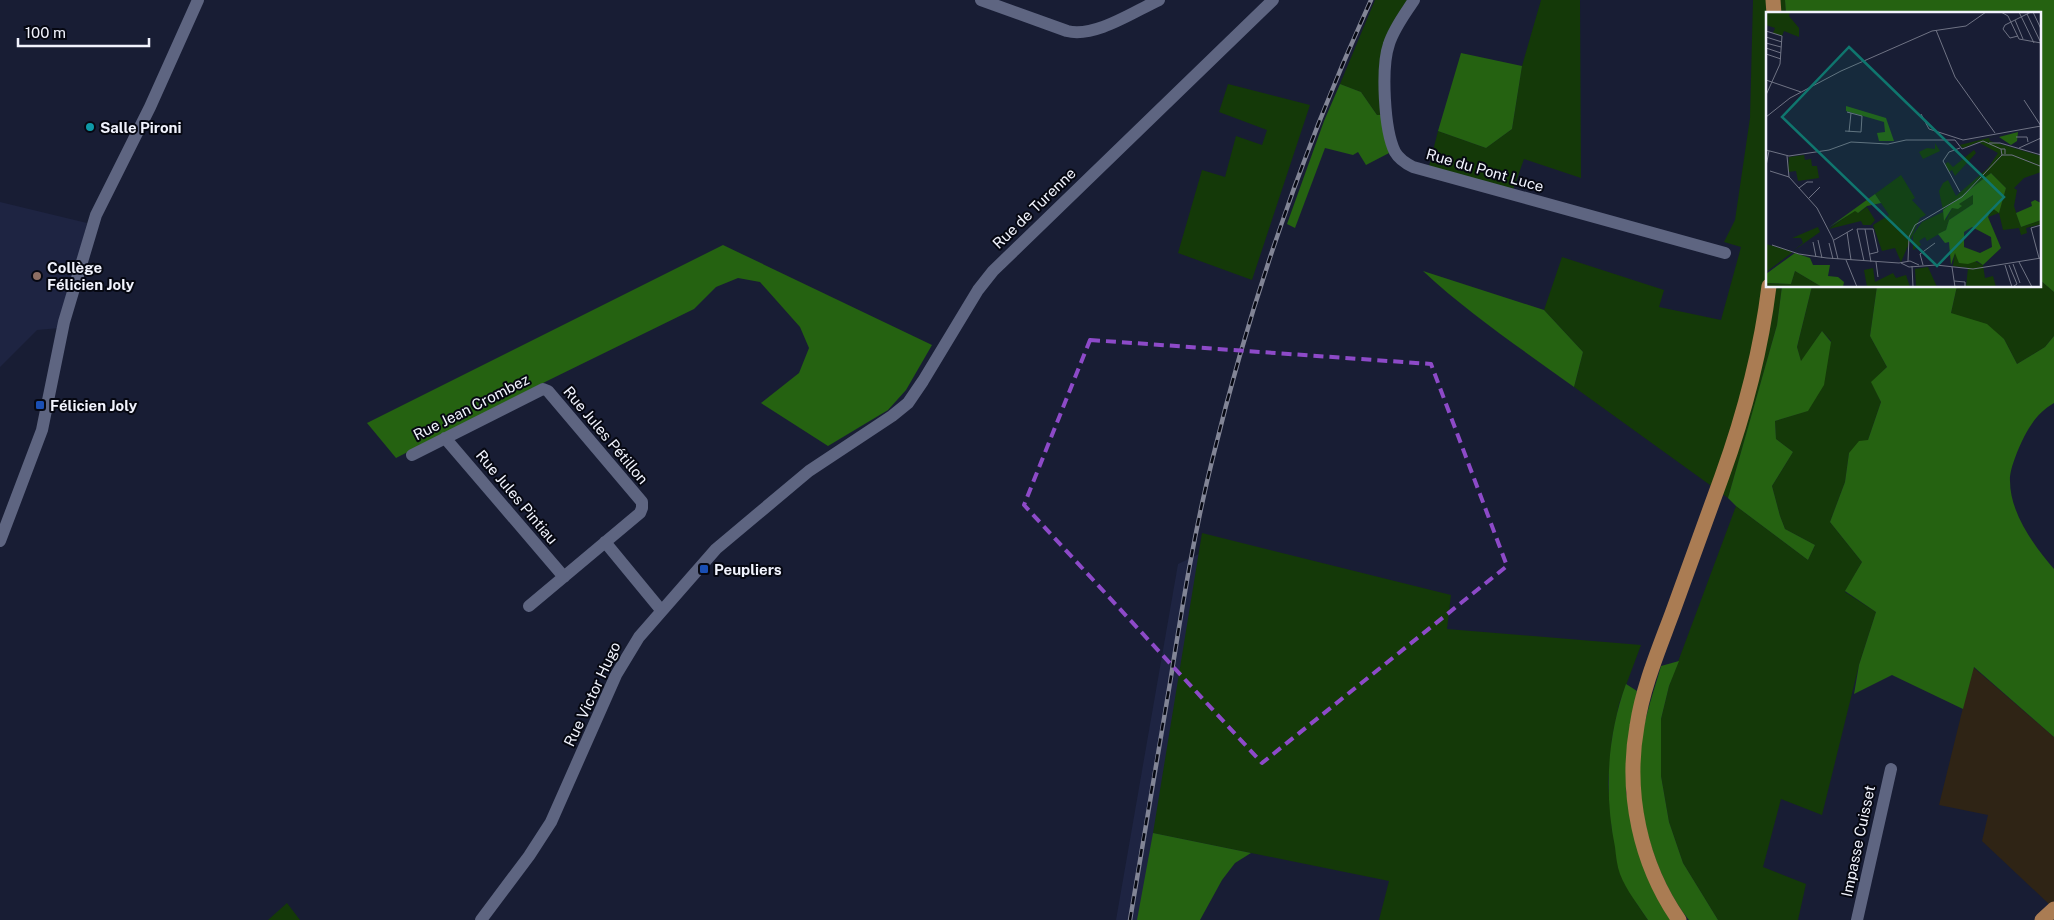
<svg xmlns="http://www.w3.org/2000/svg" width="2054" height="920" viewBox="0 0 2054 920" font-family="'Public Sans',sans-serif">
  <rect width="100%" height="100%" fill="#181d34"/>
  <path fill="#2f2415" d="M1973,667L2054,737V901L2050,905L1982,841L1988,815L1939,805Z"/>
  <path fill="#1e2442" d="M0,202L87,223L60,328L37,330L0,367Z
    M1201,553L1140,920H1116L1178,564Z"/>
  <path fill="#143908" d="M1375,0H1407L1393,22L1385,115H1377L1361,92L1340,84Z
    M1541,0H1580L1581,178L1524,159L1513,190L1429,166L1438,131L1486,148L1512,129L1522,66Z
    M1753,0H1785L1786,14H1768V286H1782L1777,325L1728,498L1574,387L1583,352L1544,310L1562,257L1664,290L1659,307L1721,320L1741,247L1724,242L1735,220L1750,118Z
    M1228,84L1310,105L1252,280L1178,253L1202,170L1225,177L1236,136L1262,145L1267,130L1219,112Z
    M2040,280L2054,292V336L2045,347L2017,364L2004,339L1951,313L1957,286H2040Z
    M1812,286H1877L1870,336L1887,367L1872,382L1881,402L1868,440L1849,453L1845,482L1830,522L1862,562L1845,592L1876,612L1859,665L1822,815L1781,799L1763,867L1806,884L1798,920H1718L1683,863L1669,822L1661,776V719L1669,686L1736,506L1808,560L1815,545L1785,529L1780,516L1772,486L1793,452L1776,439L1775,421L1807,411L1831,341L1822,331L1801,362L1797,347Z
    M1202,533L1451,595L1447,629L1641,645L1619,704L1612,738L1608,783L1612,831L1637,904L1648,920H1379L1389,881L1153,833Z
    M287,903L300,920H268Z"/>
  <path fill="#256211" d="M1785,0H2054V292L2040,280V14H1786Z
    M1461,53L1522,66L1512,129L1486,148L1438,131Z
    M1340,84L1361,92L1377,115H1385L1391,152L1366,165L1358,152L1353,155L1325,148L1295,228L1287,224L1324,121Z
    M723,245L932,345L906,390L888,410L828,446L761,403L799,373L809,348L800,327L760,282L738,278L716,287L694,309L547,381L396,458L367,423Z
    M1423,271L1544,310L1583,352L1574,387C1523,350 1469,314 1423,271Z
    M1782,286H1812L1797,347L1801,361L1822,331L1831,342L1824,385L1808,411L1775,421L1776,439L1793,452L1772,486L1780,516L1785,529L1815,545L1808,560L1736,506L1728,498L1777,325Z
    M1877,286H1957L1951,313L1987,324L2004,339L2017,364L2045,347L2054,336V403C2039,412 2032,422 2024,437C2019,447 2009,470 2010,481C2010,513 2034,546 2054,569V737L1974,667L1963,709L1892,675L1854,694L1859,665L1876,612L1845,591L1862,562L1830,522L1845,482L1849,453L1859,441L1868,440L1881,402L1871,382L1887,367L1870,336Z
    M1679,661L1669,686L1661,719V776L1669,822L1683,863L1718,920H1689C1653,875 1633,801 1641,744C1644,718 1654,691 1661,666Z
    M1626,684L1637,691L1628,742L1626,792L1638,841L1673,920H1648C1639,906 1626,890 1620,874C1617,866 1616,856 1615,847C1604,793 1607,736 1626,684Z
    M1153,833L1251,853L1235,863L1222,880L1200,920H1137Z"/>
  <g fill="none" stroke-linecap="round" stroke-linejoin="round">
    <path stroke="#5e6581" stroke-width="12" d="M981,0L1067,31C1095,38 1133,12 1159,0
      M1414,0C1405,14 1394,28 1389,44C1381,67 1384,130 1395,152C1399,159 1405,163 1413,167L1725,253
      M445,438L564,577
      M412,455L543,389L548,391L642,502V508L640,513L529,606
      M0,541L42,430L64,322L96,215L150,107L198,0
      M605,542L661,610
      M481,920L529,856L551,822L616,675L639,637L716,549L809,471L892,416L908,403L923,381L978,290L993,271L1273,0
      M1857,920L1891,769"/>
    <path stroke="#aa7c53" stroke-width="15" d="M1773,0L1774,14
      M1679,920C1640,864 1625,793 1637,726C1643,686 1659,649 1673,611C1689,566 1706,521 1722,476C1744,415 1761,351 1769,286
      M2042,920L2054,909"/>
    <defs>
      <path id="rail" d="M1130,920C1143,841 1156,762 1170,683C1182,608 1194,532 1213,457C1251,300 1304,147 1371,0"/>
    </defs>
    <use href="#rail" stroke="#828596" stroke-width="4.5"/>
    <use href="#rail" stroke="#060812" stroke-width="2.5" stroke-dasharray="8" stroke-linecap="butt"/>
  </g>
  <path fill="none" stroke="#8d4ac8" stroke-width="4" stroke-dasharray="10 6" stroke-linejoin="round" d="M1090,340L1431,364L1507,566L1262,763L1024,505Z"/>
  <circle fill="#0f9aa8" stroke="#060812" stroke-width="2" cx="90" cy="127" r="5"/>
  <circle fill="#8d6e63" stroke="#060812" stroke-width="2" cx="37" cy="276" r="5"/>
  <g fill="#1a4fb4" stroke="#060812" stroke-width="2">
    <rect x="35" y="400" width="10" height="10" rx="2.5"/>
    <rect x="699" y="564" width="10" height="10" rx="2.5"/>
  </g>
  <g text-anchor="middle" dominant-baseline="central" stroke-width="4" stroke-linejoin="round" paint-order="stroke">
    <g font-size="15" font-weight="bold" fill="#f1f3fd" stroke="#060812" text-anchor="start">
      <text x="100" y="127">Salle Pironi</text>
      <text x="47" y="267">Collège<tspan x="47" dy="17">Félicien Joly</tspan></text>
      <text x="50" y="405">Félicien Joly</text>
      <text x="714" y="569">Peupliers</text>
    </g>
    <g font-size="15" fill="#f1f3fd" stroke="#060812">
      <text transform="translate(1485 170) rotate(16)">Rue du Pont Luce</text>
      <text transform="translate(1034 208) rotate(-44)">Rue de Turenne</text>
      <text transform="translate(471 407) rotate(-27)">Rue Jean Crombez</text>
      <text transform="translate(606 435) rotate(50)">Rue Jules Pétillon</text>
      <text transform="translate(517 497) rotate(50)">Rue Jules Pintiau</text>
      <text transform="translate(592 694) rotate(-65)">Rue Victor Hugo</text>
      <text transform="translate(1858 841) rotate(-78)">Impasse Cuisset</text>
    </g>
  </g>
  <g transform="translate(1766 12)">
    <rect width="275" height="275" fill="#181d34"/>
    <path d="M0,0H24L23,4L33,16V25L18,19L16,24L7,21L9,16L0,13ZM234,123L223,126L224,129L275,144V160L258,166L248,176L251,178L248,194L255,215L275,208V212L260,216L261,221L255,223L253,216L237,218L233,201L222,205L226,196L233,200L240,176L225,161L177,198L173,179L177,171L182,168L190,184L222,156L232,141L212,130L197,136L194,133ZM169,131L174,139L157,147L153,140L161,136L169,137ZM208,138L210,141L189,164L186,158L183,160L179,152L182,150L187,155ZM38,143L39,148L45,147L46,154H51L53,166L32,169L30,159L22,160L23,145ZM135,163L149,186L146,188L160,203L154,206L135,250L129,236L116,239L107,213L123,203L109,182ZM207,183V192L183,208L180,218L161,229L159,225L153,229L155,233L147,238V223L156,210L177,200L180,208L186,196ZM101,195L109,208L105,213H97L95,209L63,217L89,198L92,201ZM52,215L54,220L27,239L37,231L35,226H26ZM0,232L14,236L27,240L0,260ZM189,240L217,253L219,266L227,264L230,275H200L202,256L187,254ZM162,255L171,275H150L149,257ZM107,256L109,270L127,261L130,266L140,263L144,275H101L98,258ZM29,259L56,275H0V271L25,272Z" fill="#143908"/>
    <path d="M80,94L120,106L128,129H113L111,121L119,120L118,110L80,99ZM252,120L251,129L245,133L233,125ZM225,161L240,176L233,201L226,196L222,205L235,236L217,253L211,249L202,252L193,251L189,241L185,253L183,230L179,231L172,222L180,218L183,208L207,192V183L193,192L196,194L192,197L186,196L178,209L177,198ZM206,215L225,225L226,235L214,241L198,235V220ZM109,182L115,191L101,194L92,201L89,199L62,216ZM269,188L275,191V208L255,215L250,201L266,194L265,190ZM29,241L44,246L47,253H64L62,264L72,265L78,270L77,275H56L29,259L25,272L0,271V262Z" fill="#256211" fill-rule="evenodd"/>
    <path fill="none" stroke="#6f7384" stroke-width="1" d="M235,0L242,4L253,27L275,31M253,0L268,31M267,0L275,17M261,2L275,31M249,8L257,27M237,17L239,13L265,0M237,17L244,26L252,24M170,18L189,65L229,121M0,19L16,24L14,52L0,83M0,25L16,30M0,31L15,35M0,36L15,41M0,42L15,47M0,68L35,80M258,88L275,114M155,102L163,117L197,128L275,114M0,105L24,86L75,59L166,19L200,14L220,0M79,119L95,120L96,104L81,100M83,120L85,101M250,125H261L262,130M223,131H234L275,143M194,136L183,140L177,149L194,180M253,136L275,126M0,138L23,144L63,138L85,130L122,132L140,128H189L196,137L217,129L235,137M239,142V137H235L236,143H246L274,154M21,144L23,165L51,196L67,227L72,247M0,154L3,139M4,159L23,165M33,176L41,170H47M43,186L54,175M99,217L105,250M81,220L85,248M52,228L56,246M68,228L87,217M47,230L50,245M63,231L67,247M6,233L33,242L61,246L133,251L144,249L153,253M273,246L265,216L275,213M80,248L91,275M98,249L91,217H107L112,240L104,242M142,249L143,225L149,213L196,185L236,143M110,250L112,265M253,250L266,275M135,251L143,255L170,253L207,257L275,246M247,252L254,271M157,253L154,242L169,231M239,253L246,275M243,253L251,272L248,274M146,254L147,275M186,255L189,275M188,269L199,270V275"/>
    <path fill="#0f766e" fill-opacity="0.15" stroke="#0f766e" stroke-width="2.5" d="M83,35L238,185L171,254L16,105Z"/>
    <rect width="275" height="275" fill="none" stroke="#f1f3fd" stroke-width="2.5"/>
  </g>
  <path d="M18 38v8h131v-8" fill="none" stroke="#f1f3fd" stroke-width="2.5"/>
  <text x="25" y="38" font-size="15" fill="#f1f3fd" stroke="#060812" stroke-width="4" paint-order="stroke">100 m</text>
</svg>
